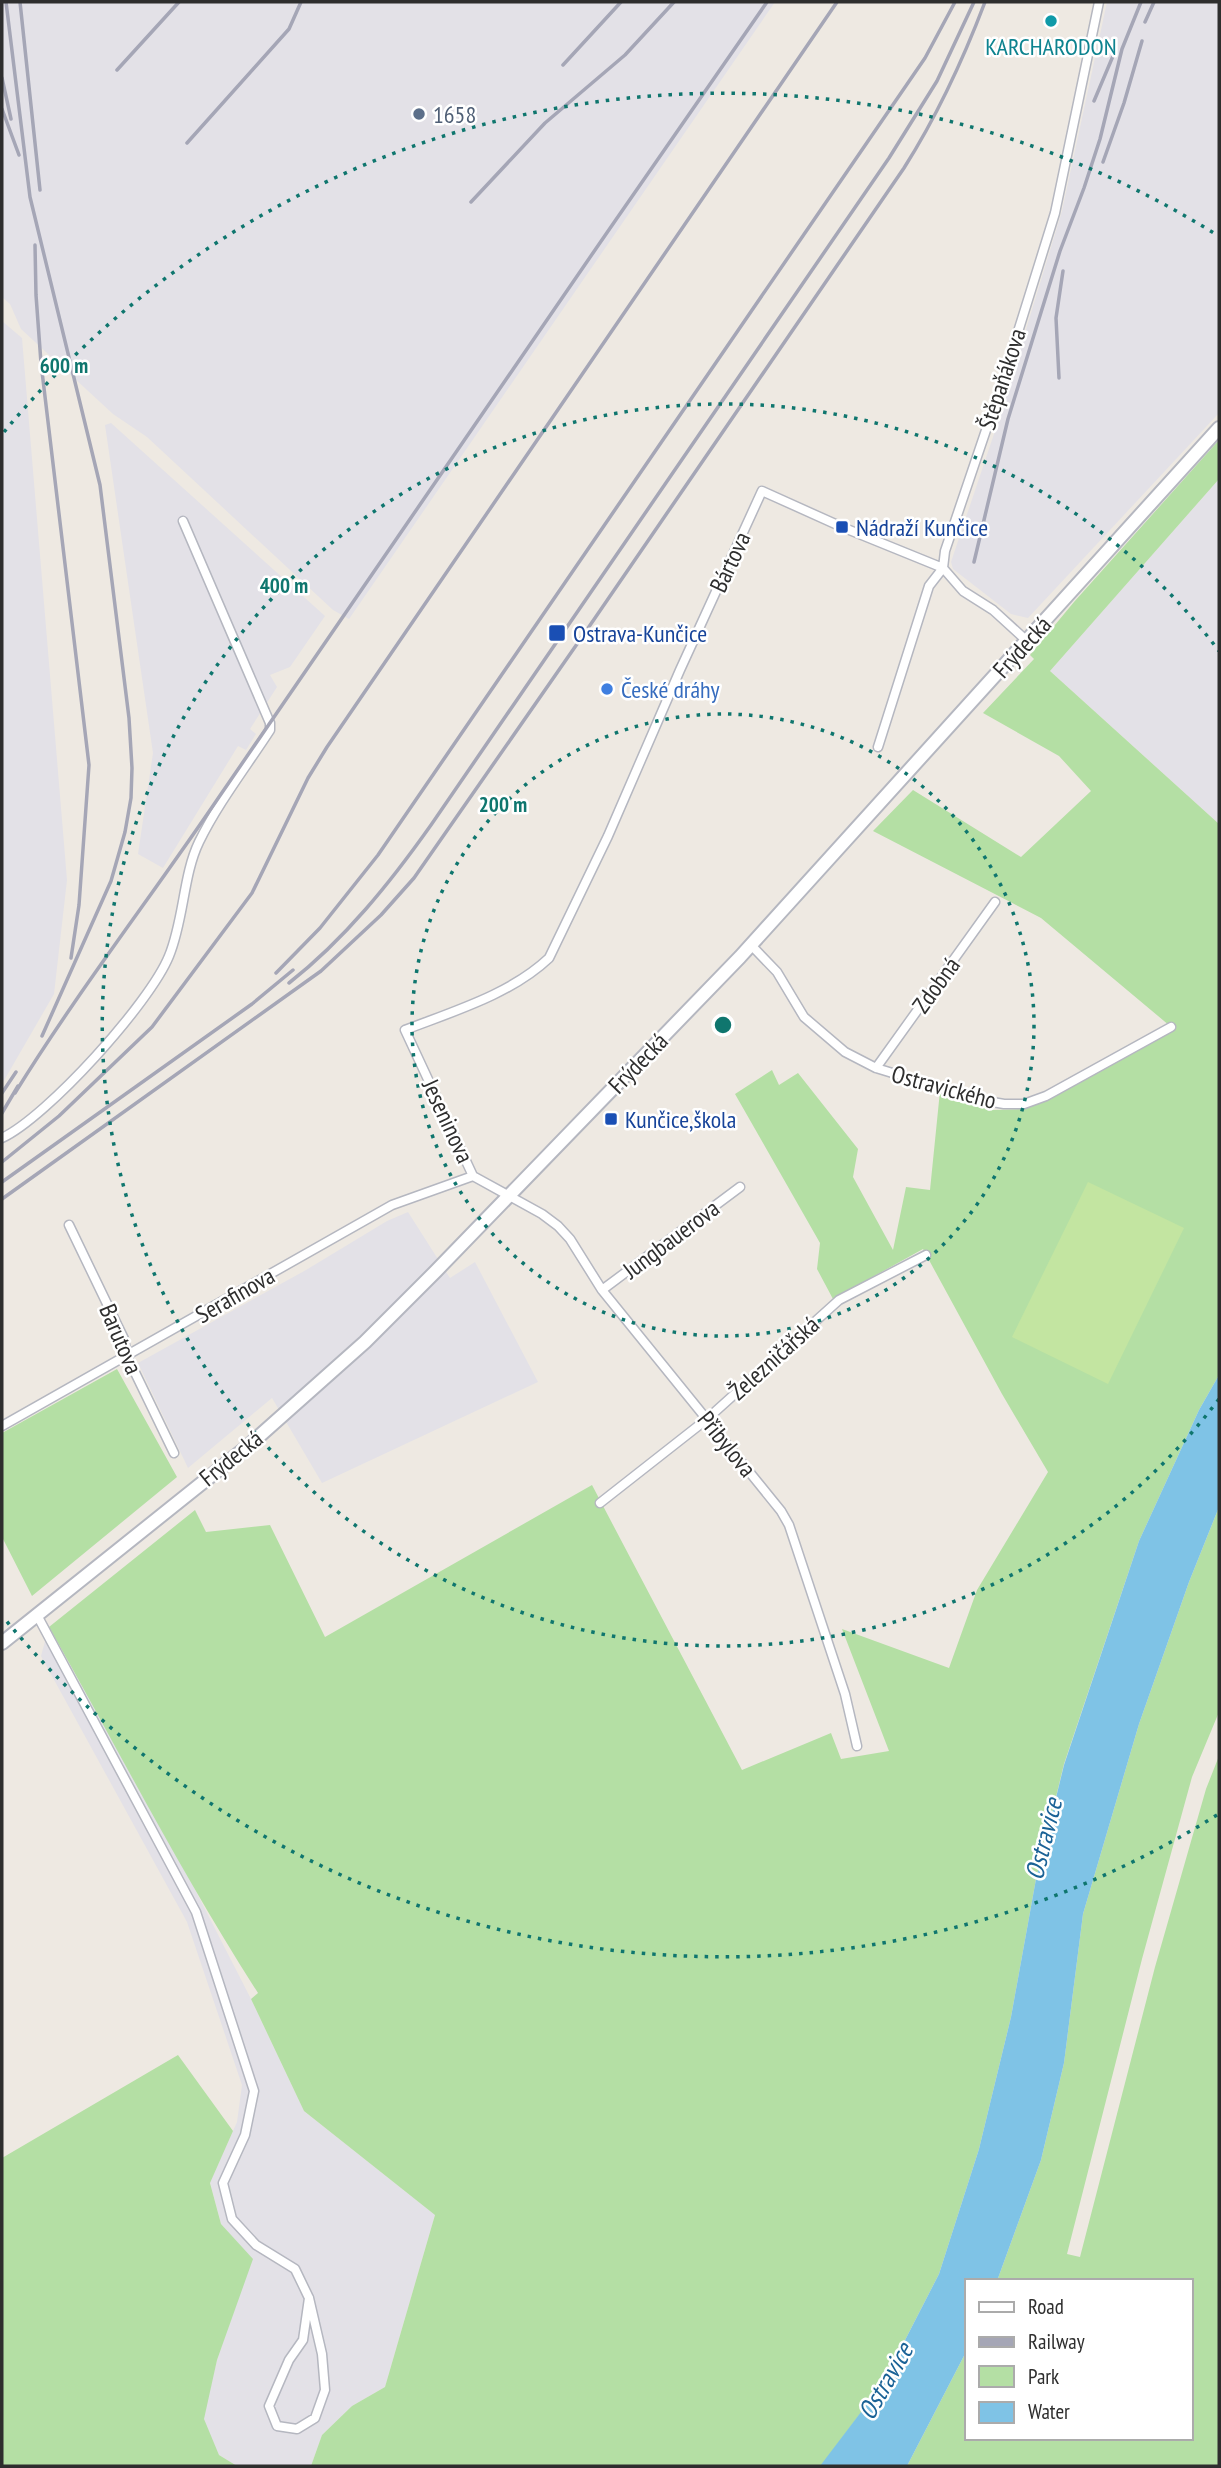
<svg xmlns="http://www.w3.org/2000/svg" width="1221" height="2468" viewBox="0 0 1221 2468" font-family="'PT Sans Narrow',sans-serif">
  <rect width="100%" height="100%" fill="#eee9e2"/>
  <path fill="#e3e1e7" d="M2,2H775L349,619L333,610L147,437L113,414L21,329L10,304L2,297Z
    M1107,2H1219V413L1028,618L1011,614L953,569L951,562L997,425L1062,211Z
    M2,321L22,338L67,880L54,994L2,1084Z
    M111,423L325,616L290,667L270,675L277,687L250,729L256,734L246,750L238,746L163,868L138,854L153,753L105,425Z
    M1219,479V824L1050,671Z
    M408,1212L450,1278L475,1262L538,1382L322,1483L272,1398L188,1468L138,1363L306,1270L387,1221Z
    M49,1627L186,1872L251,1999L304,2111L435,2215L385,2387L352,2406L322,2435L311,2466H237L219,2455L203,2419L217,2360L252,2259L221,2224L210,2182L237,2122L242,2085L187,1922L41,1656Z"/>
  <path fill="#b4dfa4" d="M1219,440V479L1050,671L1219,824V1375L1199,1410L1139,1541L1064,1764L1036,1879L1011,2017L979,2149L939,2274L883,2383L821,2466H311L322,2435L352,2406L385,2387L435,2215L304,2111L251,1999L258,1993C182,1875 118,1749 49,1627L195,1510L206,1532L270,1525L325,1637L592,1485L742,1770L831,1733L841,1759L889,1751L842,1629L949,1668L977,1590L1048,1472L1002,1394L923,1249L833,1299L817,1269L820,1243L735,1094L772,1070L779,1085L798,1073L858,1149L853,1177L893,1250L906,1187L930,1190L940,1091L994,1110L1025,1109L1170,1026L1041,918L873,831L913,790L1021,857L1091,791L1059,756L983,713L1034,659L1030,655L1074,602Z
    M117,1369L177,1477L32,1596L2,1537V1433Z
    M1219,1507V1712L1192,1777L1142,1959L1067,2254L1080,2257L1155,1967L1206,1789L1219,1756V2466H907L967,2350V2438H1191V2281H997L1041,2160L1064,2063L1083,1914L1139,1724L1189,1582Z
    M178,2055L233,2131L210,2183L221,2224L253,2259L217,2360L204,2419L219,2455L237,2466H2V2158Z"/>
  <path fill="#c3e5a1" d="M1088,1182L1184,1228L1108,1384L1012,1337Z"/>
  <path fill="#7fc3e6" d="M1219,1375V1507L1189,1582L1139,1724L1083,1914L1064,2063L1041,2160L997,2281H967V2350L907,2466H820L883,2383L939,2274L979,2149L1011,2017L1036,1879L1064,1765L1139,1541L1199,1410Z"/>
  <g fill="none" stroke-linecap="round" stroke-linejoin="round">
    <defs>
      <path id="minor" d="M878,747L929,586L943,568L945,551L1003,380L1055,213L1099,2
        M751,945L777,972L804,1017L845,1052L876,1068L981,1100L1004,1104H1024L1046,1096L1171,1027
        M876,1068L995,902
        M2,1138C47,1117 150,1003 169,956C184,920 183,875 199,842C218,803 246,767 270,730V723L183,521
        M69,1225L124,1339L127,1356L174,1453
        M602,1290L740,1187
        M2,1426L392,1205L473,1176
        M600,1503L707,1419L839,1300L926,1255
        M37,1615L196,1912L254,2091L245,2135L223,2183L232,2219L256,2245L295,2269L309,2298L322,2354L325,2390L315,2418L297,2429L277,2426L269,2406L289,2360L303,2340L309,2298
        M857,1746L845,1694L789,1525L781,1511L602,1290L570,1239L558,1226L542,1214L473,1176L405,1030C454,1011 511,994 549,958L608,836L680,670L762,491L842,527L943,568L963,591L993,610L1027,641"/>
      <path id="secondary" d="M2,1643L247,1447L365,1342L436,1271L740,957L1219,428"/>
    </defs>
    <use href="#minor" stroke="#b5b7c0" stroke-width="11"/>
    <use href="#secondary" stroke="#b5b7c0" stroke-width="16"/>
    <use href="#minor" stroke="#fff" stroke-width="8"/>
    <use href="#secondary" stroke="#fff" stroke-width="12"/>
    <path stroke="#a5a6b6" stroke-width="3.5" d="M6,2L30,197L100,485L129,718L132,768L131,798L125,832L111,881L42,1036
      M20,2L40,190
      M1145,22L1154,2
      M563,65L621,2
      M117,70L179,2
      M2,78L11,119
      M1094,101L1113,56
      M2,109L19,155
      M187,143L289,29L301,2
      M1103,162L1124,103L1142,41
      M471,202L545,123L625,55L674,2
      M35,245L36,295L41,363L89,765L79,905L71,958
      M1059,378L1056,318L1063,271
      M974,562L1008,419L1060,251L1084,188L1100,139L1122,49L1141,2
      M276,973L320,928L378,855L866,144L925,58L955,2
      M289,983C345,939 390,883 431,825L889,158L937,81L974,2
      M2,1093L16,1072
      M15,1093C78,991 152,896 219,797C401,531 583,266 767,2
      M2,1113L18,1086
      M2,1162L59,1116L152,1027L252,893L308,778L327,747L837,2
      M2,1182L252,1004L293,970
      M2,1199L321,971L381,915L414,878L584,634L904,168C937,116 963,60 985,2"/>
  </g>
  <g fill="none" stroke="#0f766e" stroke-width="3.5" stroke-dasharray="3.5 7">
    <circle cx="723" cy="1025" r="311"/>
    <path d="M1219 1399A621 621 0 1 1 1219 651"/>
    <path d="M1217 1815A932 932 0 0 1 4 1618M4 432A932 932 0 0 1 1217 235"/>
  </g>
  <circle fill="#0f9aa8" stroke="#fff" stroke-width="2.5" cx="1051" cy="21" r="7"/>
  <circle fill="#5c6f8a" stroke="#fff" stroke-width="2.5" cx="419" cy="114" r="7"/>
  <g fill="#1a4fb4" stroke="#fff" stroke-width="2.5">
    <rect x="835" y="520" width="14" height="14" rx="3.5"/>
    <rect x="548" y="624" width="18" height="18" rx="3.5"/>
    <rect x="604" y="1112" width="14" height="14" rx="3.5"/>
  </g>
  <circle fill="#3f7fe0" stroke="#fff" stroke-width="2.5" cx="607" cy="689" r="7"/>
  <g text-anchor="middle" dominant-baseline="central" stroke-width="5" stroke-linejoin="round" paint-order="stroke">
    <g font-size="24" fill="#0d838f" stroke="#fff">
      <text x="1051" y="46">KARCHARODON</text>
    </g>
    <g font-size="24" fill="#4e5e75" stroke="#fff" text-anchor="start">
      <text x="433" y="114">1658</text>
    </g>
    <g font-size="24" fill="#2e2e2e" stroke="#fff">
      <text transform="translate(1002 379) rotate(-72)">Štěpaňákova</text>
      <text transform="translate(730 562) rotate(-65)">Bártova</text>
      <text transform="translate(1022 647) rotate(-48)">Frýdecká</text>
      <text transform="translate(936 985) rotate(-54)">Zdobná</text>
      <text transform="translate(638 1063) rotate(-46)">Frýdecká</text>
      <text transform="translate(944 1087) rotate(15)">Ostravického</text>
      <text transform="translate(448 1121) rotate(65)">Jeseninova</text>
      <text transform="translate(671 1239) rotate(-37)">Jungbauerova</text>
      <text transform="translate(235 1295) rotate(-30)">Serafinova</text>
      <text transform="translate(121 1339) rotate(67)">Barutova</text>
      <text transform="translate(774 1358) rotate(-42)">Železničářská</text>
      <text transform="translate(727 1444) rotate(51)">Přibylova</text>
      <text transform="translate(231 1458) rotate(-39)">Frýdecká</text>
    </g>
    <g font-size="24" fill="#164399" stroke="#fff" text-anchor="start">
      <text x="856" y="527">Nádraží Kunčice</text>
      <text x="573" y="633">Ostrava-Kunčice</text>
      <text x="625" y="1119">Kunčice,škola</text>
    </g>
    <g font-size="24" fill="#366cbe" stroke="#fff" text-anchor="start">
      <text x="621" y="689">České dráhy</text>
    </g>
    <g font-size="26" font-style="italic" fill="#1a6296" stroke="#fff">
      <text transform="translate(1043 1839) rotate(-76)">Ostravice</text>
      <text transform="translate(885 2381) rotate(-60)">Ostravice</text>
    </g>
  </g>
  <circle cx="723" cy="1025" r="10" fill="#0f766e" stroke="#fff" stroke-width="3.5"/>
  <g font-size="21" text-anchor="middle" font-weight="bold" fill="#0f766e" stroke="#fff" stroke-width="5" stroke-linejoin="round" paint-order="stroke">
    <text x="64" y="373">600 m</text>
    <text x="284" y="593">400 m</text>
    <text x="503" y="812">200 m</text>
  </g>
  <rect width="1221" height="2468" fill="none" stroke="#2e2e2e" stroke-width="7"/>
  <rect x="965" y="2279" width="228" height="161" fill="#ffffff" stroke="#ababab" stroke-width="2"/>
  <rect x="979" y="2302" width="35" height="10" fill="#ffffff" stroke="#ababab" stroke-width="2"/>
  <text x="1028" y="2314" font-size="21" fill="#2e2e2e">Road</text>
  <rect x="979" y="2337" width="35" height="10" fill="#a5a6b6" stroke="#ababab" stroke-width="2"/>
  <text x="1028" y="2349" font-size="21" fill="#2e2e2e">Railway</text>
  <rect x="979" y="2366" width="35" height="21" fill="#b4dfa4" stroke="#ababab" stroke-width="2"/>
  <text x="1028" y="2384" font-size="21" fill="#2e2e2e">Park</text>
  <rect x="979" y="2402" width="35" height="21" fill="#7fc3e6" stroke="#ababab" stroke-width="2"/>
  <text x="1028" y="2419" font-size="21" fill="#2e2e2e">Water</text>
</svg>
